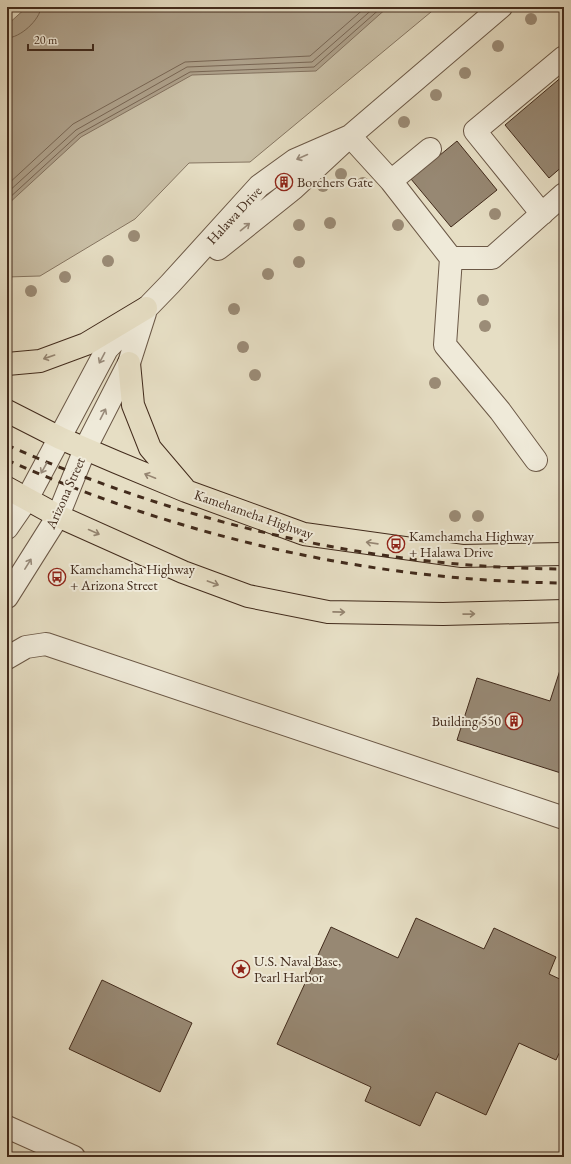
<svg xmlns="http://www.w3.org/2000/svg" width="571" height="1164" viewBox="0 0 571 1164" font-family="'EB Garamond',serif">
  <rect width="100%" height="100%" fill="#e6dec4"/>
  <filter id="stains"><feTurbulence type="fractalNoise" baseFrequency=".005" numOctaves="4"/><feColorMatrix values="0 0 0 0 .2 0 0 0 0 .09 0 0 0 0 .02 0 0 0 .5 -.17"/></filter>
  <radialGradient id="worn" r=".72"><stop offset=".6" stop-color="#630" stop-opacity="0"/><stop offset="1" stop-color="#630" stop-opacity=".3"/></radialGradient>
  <path fill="#cac0a7" stroke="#867662" d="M297,7H437L250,162L189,163L135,219L40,276L7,277V151Z"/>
  <path fill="#aea18b" stroke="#83725f" d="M27,7H388L316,71L192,75L81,137L7,205V25Z"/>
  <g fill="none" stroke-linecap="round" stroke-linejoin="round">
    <path stroke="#786654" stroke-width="1" d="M7,38C20,38 40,20 41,7
      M7,185L73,124L185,62L310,56L366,7
      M7,193L76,130L187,67L312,62L375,7
      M7,200L79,134L190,72L314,67L382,7"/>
  </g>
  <path fill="#978873" stroke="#422b1c" d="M564,75V165L549,178L505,125Z
    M457,141L497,190L451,227L411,179Z
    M561,667L564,668V774L457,740L477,678L550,701Z
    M416,918L484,949L494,928L556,957L549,974L564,981V1043L556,1060L519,1043L486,1115L436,1092L420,1126L365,1101L371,1087L277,1044L331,927L398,958Z
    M102,980L192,1023L160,1092L69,1049Z"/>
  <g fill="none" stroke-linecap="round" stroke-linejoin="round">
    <defs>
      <path id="minor" d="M350,136L391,181L451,258L445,345L500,411L536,460
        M391,181L430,149
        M542,214L475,131L564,57
        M218,249L293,189L350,136L501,7
        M451,258H492L564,194
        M7,528L27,499L107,349L170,284L259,186L295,160L350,136
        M7,597L58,516L85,449L129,363L145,313
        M7,658L26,647L46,644L564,818
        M7,1127L74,1157"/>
      <path id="major" d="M129,363L133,405L150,448L184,488
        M7,364L40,361L86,344L146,308
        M7,411L60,438L116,462L186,491L304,534L462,556L564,554
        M7,488L58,516L183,572L248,596L328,612L443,614L564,611"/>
    </defs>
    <use href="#minor" stroke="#6b5846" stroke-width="24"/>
    <use href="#major" stroke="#422b1c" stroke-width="24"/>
    <use href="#minor" stroke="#efead9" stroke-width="22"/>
    <use href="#major" stroke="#e6dec4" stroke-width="22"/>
    <path stroke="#422b1c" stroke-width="3" stroke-dasharray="7 7" stroke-linecap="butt" d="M7,445C182,523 372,568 564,569
      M7,460C183,538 372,581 564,583"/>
  </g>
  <g fill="#9b8c77">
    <circle cx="531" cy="19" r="6"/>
    <circle cx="498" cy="46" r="6"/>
    <circle cx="465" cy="73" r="6"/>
    <circle cx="436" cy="95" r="6"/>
    <circle cx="404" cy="122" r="6"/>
    <circle cx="341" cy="174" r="6"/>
    <circle cx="363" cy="183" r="6"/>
    <circle cx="323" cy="186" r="6"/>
    <circle cx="495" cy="214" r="6"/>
    <circle cx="330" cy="223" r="6"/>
    <circle cx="299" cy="225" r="6"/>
    <circle cx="398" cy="225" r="6"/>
    <circle cx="134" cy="236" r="6"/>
    <circle cx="108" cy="261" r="6"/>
    <circle cx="299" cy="262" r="6"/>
    <circle cx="268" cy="274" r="6"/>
    <circle cx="65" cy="277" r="6"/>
    <circle cx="31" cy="291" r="6"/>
    <circle cx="483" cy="300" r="6"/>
    <circle cx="234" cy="309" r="6"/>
    <circle cx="485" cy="326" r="6"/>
    <circle cx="243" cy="347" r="6"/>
    <circle cx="255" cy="375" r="6"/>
    <circle cx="435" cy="383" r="6"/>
    <circle cx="455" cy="516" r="6"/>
    <circle cx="478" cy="516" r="6"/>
  </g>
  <defs><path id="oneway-shaft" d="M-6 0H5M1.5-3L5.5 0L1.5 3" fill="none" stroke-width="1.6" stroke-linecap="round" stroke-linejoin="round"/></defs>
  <g stroke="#988a7a">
    <use href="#oneway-shaft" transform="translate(302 157) rotate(156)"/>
    <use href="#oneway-shaft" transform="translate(245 227) rotate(-39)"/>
    <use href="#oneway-shaft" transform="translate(102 358) rotate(118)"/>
    <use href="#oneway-shaft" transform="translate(103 414) rotate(-63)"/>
    <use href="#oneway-shaft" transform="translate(44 468) rotate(119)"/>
    <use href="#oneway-shaft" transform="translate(28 564) rotate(-58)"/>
  </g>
  <g stroke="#948470">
    <use href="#oneway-shaft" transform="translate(49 357) rotate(161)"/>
    <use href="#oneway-shaft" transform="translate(150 476) rotate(-158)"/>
    <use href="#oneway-shaft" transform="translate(94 532) rotate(24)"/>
    <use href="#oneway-shaft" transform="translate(372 543) rotate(-172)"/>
    <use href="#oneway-shaft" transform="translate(213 583) rotate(20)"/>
    <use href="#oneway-shaft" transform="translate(339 612) rotate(1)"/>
    <use href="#oneway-shaft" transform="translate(469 614) rotate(-1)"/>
  </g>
  <defs>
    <symbol id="building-ring" viewBox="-11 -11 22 22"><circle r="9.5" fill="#efead9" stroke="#8f2418" stroke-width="1.5"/><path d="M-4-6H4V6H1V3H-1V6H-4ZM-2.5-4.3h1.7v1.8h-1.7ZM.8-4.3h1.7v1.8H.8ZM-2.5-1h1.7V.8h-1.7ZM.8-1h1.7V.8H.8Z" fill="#8f2418"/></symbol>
    <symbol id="bus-ring" viewBox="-11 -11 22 22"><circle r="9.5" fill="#efead9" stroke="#8f2418" stroke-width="1.5"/><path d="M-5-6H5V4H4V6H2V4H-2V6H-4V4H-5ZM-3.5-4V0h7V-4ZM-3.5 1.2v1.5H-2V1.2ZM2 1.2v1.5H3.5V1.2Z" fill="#8f2418"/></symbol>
    <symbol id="sight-ring" viewBox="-11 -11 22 22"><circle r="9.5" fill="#efead9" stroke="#8f2418" stroke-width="1.5"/><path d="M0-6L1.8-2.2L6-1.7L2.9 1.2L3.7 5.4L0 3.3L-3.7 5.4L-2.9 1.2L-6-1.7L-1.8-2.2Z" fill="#8f2418"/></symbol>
  </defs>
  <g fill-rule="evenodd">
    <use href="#building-ring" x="274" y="172" width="20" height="20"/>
    <use href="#bus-ring" x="386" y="534" width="20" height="20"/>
    <use href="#bus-ring" x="47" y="567" width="20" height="20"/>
    <use href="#building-ring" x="504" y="711" width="20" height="20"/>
    <use href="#sight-ring" x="231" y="959" width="20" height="20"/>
  </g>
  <g text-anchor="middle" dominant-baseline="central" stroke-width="4" stroke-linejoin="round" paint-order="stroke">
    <g font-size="14" fill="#422b1c" stroke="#efead9" text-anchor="start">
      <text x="297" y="182">Borchers Gate</text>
      <text x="409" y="536">Kamehameha Highway<tspan x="409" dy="16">+ Halawa Drive</tspan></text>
      <text x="70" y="569">Kamehameha Highway<tspan x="70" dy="16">+ Arizona Street</tspan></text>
      <text x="501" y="721" text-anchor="end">Building 550</text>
      <text x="254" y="961">U.S. Naval Base,<tspan x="254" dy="16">Pearl Harbor</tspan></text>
    </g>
    <g font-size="14" fill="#422b1c" stroke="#efead9">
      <text transform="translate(234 215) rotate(-47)">Halawa Drive</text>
      <text transform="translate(65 493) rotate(-66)">Arizona Street</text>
      <text transform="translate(254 514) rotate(19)">Kamehameha Highway</text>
    </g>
  </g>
  <rect width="571" height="1164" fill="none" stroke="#e6dec4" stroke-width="24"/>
  <rect x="8" y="8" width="555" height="1148" fill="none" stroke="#422b1c" stroke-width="2"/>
  <rect x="12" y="12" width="547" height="1140" fill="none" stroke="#422b1c"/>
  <path d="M28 44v6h65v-6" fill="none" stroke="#422b1c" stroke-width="2"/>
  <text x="34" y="44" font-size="12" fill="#422b1c" stroke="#efead9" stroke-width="3" paint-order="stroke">20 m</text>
  <rect width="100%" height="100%" filter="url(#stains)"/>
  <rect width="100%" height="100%" fill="url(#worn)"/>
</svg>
